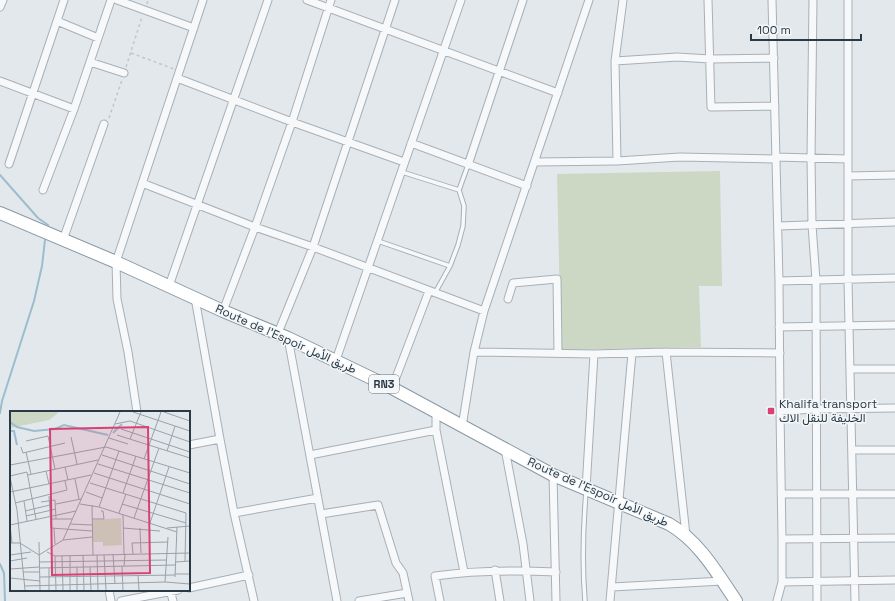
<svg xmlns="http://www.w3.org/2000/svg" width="895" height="601" viewBox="0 0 895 601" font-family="'Space Grotesk',Vazirmatn,sans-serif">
  <rect width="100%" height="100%" fill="#e3e8ec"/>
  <path fill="#ccd7c4" d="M720,171L722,286H699L701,347L561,350L557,174Z"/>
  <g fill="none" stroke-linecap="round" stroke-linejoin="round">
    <path stroke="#9cbdce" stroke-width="2" d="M0,175L38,218L48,225
      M0,413L2,401L34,301L42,266L45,240
      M0,564L4,573L5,601"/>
    <defs>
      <path id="service" d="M402,172L459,190
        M378,241L450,266
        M435,293L450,266L458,245L463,226L464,206L459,190L468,165
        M585,601C582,565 583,529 586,492"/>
      <path id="minor" d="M117,0L194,28
        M307,0L558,93
        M708,0L711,107L775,106
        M772,0L779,281L780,411L782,539V582L777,601
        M813,0L811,157L812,225L816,280L817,601
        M848,0V280L855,601
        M0,7L3,0
        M57,21L98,38
        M615,61L677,57L710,59L774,58
        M90,62L124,73
        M177,78L292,122L404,162
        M0,81L74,109
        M411,143L527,186
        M775,157L848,159
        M617,161L615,61L623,0
        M535,162L617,161L680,157L776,159
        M9,164L64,0
        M468,165L523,0
        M848,176L895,175
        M142,183L255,227L313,247L484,311
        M43,190L74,109L111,0
        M778,226L895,222
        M63,240L104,124
        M779,281L895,278
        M169,286L268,0
        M195,298L220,439L234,513L254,601
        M508,299L513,283L557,279L558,353
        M223,311L255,227L292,122L331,0
        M779,327L895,325
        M278,333L313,247L395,0
        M288,338L337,601
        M474,352L594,354L666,352L780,353
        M666,352L686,535
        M336,360L461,0
        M850,369H895
        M392,388L429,291
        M780,411L816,409L895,408
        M137,412L128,352L117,299L116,262L203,0
        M436,412V430L464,572
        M462,427L474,352L484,311L589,0
        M189,445L220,439
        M505,449L523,544L530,601
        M852,450H895
        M310,455L436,430
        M553,475L556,601
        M586,489L594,354
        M781,494H895
        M234,513L318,498
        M321,514L378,505L396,563L403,573L409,601
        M782,539L895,538
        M495,570L500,601
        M782,582L895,580
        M612,587L723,581
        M189,588L249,575
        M109,590L111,601
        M170,590L173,601
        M121,601L178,590
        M359,601L407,593
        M440,601L435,576C476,570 514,570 556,572
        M610,601L632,353"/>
      <path id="trunk" d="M0,213L116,262L223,311L288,338L392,388L553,475L669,524C699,541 717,573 736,601"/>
    </defs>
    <use href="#service" stroke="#a7b0b7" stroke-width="5.5"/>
    <use href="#minor" stroke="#a7b0b7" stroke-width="9"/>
    <use href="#trunk" stroke="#8999a4" stroke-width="14"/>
    <path stroke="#c1c6cb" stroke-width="1.5" stroke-dasharray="3 3" stroke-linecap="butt" d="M147,4L148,0
      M131,53L174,69
      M126,67L142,17
      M109,118L122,80"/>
    <use href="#service" stroke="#f7f8fa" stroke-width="3.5"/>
    <use href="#minor" stroke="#f7f8fa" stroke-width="7"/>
    <use href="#trunk" stroke="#fff" stroke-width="12"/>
  </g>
  <rect fill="#d84173" stroke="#f3f7f9" stroke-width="1.5" x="767" y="407" width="8" height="8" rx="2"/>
  <g text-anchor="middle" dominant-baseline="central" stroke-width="3" stroke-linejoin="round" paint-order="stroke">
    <rect fill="#f3f7f9" stroke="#66727c" stroke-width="1" x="369" y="375" width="30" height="18" rx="3"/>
    <g font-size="11" font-weight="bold" fill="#293946">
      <text x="384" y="384">RN3</text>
    </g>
    <g font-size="12" fill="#293946" stroke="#f3f7f9">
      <text transform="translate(286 339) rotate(24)">Route de l’Espoir طريق الأمل</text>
      <text transform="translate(598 492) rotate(24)">Route de l’Espoir طريق الأمل</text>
    </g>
    <g font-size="12" fill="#293946" stroke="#f3f7f9" text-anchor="start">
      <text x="779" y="404">Khalifa transport<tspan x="779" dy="14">الخليفة للنقل الاك</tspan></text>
    </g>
  </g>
  <g transform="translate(10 411)">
    <rect width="180" height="180" fill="#e3e8ec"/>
    <path d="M0,1H48V2L39,9L0,17Z" fill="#ccd7c4"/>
    <path d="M111,107L112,134L93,135V131H83L82,109Z" fill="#ccd7c4"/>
    <path fill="none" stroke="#9cbdce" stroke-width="2" d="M0,11L7,16L24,20L45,18L54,14L98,24M0,20H4L7,34M103,22L112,13"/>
    <path fill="none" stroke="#99a2aa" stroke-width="1" d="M123,1L180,20M154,1L180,10M105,13L120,10L180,31M111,18L180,41M107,24L180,47M61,26L67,53M99,27L118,33M120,28L131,1M16,30L38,25L45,58M11,36L13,42L55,32M157,40L165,15M16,41L21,63M92,44L180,73M134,48L151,1M88,53L180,82M0,54L96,36L180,62M55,56L58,69M36,60L39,73M17,61L26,108M84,62L180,93M18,64L88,49M0,65L17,61M0,66L7,99L15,179M65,68L69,88M80,72L176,102L175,150M0,81L81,64M76,81L92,87M113,82L126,45M39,85L41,117L82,120M14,90L17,110M31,91L45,89L46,108M5,92L57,79L55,70M46,93L71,88M70,93L89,96L167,121M112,93L176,112M82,94L83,144M89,96L109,40M15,100L40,94M109,102L116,83M113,104L114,143M16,105L46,98M124,107L149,37M41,108H62M82,108H94L93,100H91M140,112L159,56M60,113L82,114M44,117L45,133M113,117L150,120M130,117L131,142M157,117L180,115M53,129L82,126M29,131L30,179M0,132H10L29,144L53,129L110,1M2,132L0,114L66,100M37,141L45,145L180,142M103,143L105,173M123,143L122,132L158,131M0,144L21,141M73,144L74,179M87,144L88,179M94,144L96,179M45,145L46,179M52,145L53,179M60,145V179M0,150L17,147M29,151L157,149M166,151L180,150M112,155L113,179M114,155L115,143M67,156V179M80,156L81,179M30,157L165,154M39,157V179M0,158L29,156M13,161H30M165,163H180M128,164L129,179M30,166L165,164M165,166L167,116M0,167L30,170M155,171L158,126M15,175L155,171L180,173"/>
    <path fill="#d84173" fill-opacity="0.15" stroke="#d84173" stroke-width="2" d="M138,16L140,162L42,164L40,18Z"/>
    <rect width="180" height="180" fill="none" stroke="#293946" stroke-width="2"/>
  </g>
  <path d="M751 34v6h110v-6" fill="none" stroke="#293946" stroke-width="2"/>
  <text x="757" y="34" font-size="12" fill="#293946" stroke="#f3f7f9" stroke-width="3" paint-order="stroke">100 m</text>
</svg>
